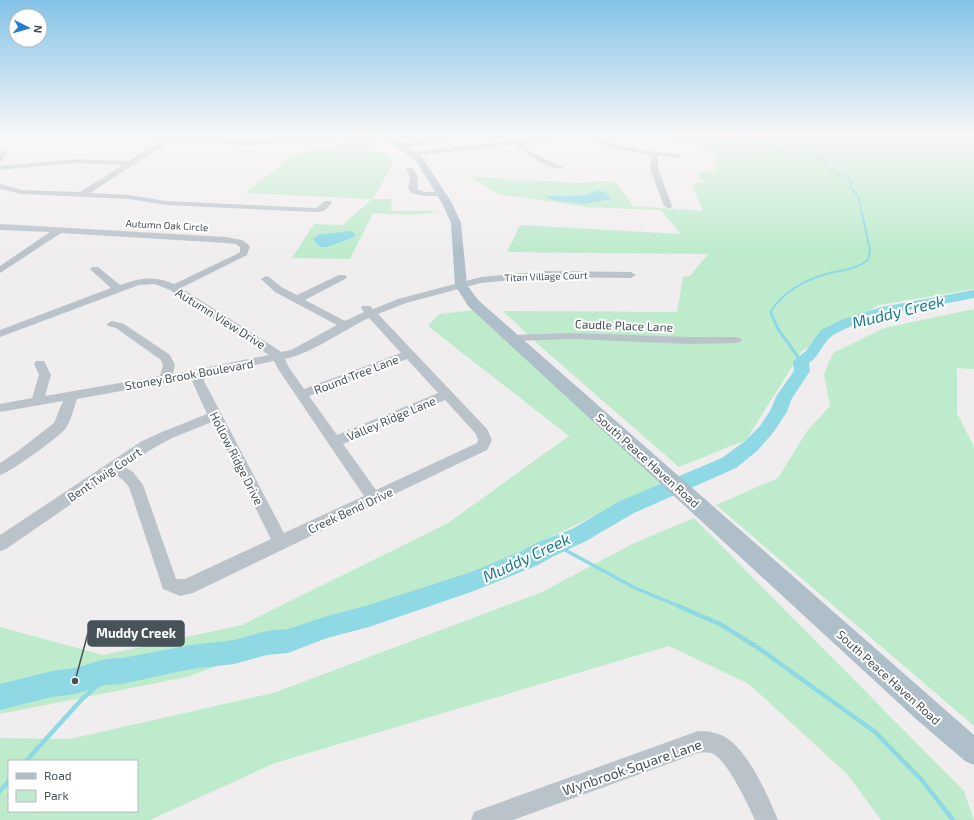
<svg xmlns="http://www.w3.org/2000/svg" width="974" height="820" viewBox="0 0 974 820" font-family="'Exo 2',sans-serif">
  <rect width="100%" height="100%" fill="#f0edee"/>
  <path fill="#beebcc" fill-rule="evenodd" d="M632,137H974V289L879,305L802,351L746,440L679,467L541,347L503,311L677,312L683,277L690,276L708,254L507,252L520,225L681,234L661,210L586,207L499,194L468,176L574,183L615,181L633,206L703,211L692,183H704L697,173L714,170L718,158L697,145L653,141Z
    M376,138L382,141L365,146L370,151L388,154L392,166L373,199H392L391,211H425L440,212L411,215L373,213L350,259L292,258L314,224L343,225L372,199L245,193L294,154Z
    M974,309V369L957,368V413L974,447V726L716,505L778,478L807,431L830,406L824,374L833,353L884,328Z
    M474,310L662,483L493,565L187,677L0,714V627L103,655L242,625L448,523L569,436L429,327L430,323L440,314Z
    M694,518L964,791L974,820H881L847,774L749,684L669,646L275,763L150,820H0V738L70,739L273,693L542,592L632,544ZM9,761H137V811H9Z"/>
  <path fill="#8fd9e5" d="M597,190L605,192L612,199L583,204L553,200L547,198V196C564,195 582,199 597,190Z
    M351,231L356,235L354,237L327,247H320L313,239L318,235Z"/>
  <g fill="none" stroke-linecap="round" stroke-linejoin="round">
    <path stroke="#8fd9e5" stroke-width="1.5" d="M695,137L714,140L752,142L789,153L813,155L824,159L827,168L852,181L850,187L858,196L862,214
      M732,137L739,140"/>
    <path stroke="#8fd9e5" stroke-width="2" d="M772,314L771,311C784,291 807,279 830,273C844,270 857,269 868,260L870,250L862,213"/>
    <path stroke="#8fd9e5" stroke-width="3" d="M771,313L778,329L801,361"/>
    <path stroke="#8fd9e5" stroke-width="3.5" d="M556,545L635,588L681,607"/>
    <path stroke="#8fd9e5" stroke-width="4.5" d="M678,606L720,624L760,649L875,732L921,779L953,820
      M26,761L83,698L99,684L132,669
      M0,791L9,781"/>
    <path fill="#8fd9e5" fill-rule="evenodd" d="M974,290V298C928,308 877,311 835,334C823,340 821,355 809,363L810,371L791,400L787,412L772,434L757,451L736,468L634,513L586,541L552,557L538,565L474,591L369,627L327,638L288,653L267,655L234,664L191,669L122,684L106,685L75,694L52,697L0,710V684L52,671L75,668L106,659L122,658L191,645L234,640L267,631L288,629L327,616L369,605L471,572L522,551L536,543L572,529L620,501L722,458L745,441L760,426L770,411L777,395L794,371L793,361L806,351L821,330L841,320L882,307Z"/>
    <path fill="#bac3c9" fill-rule="evenodd" d="M148,137C181,137 213,141 246,141C287,141 327,136 368,137L365,139L246,145L171,140L90,193L129,195L166,201L315,208L318,207L325,201H331L332,203L324,211L315,212L166,205L129,199L22,194L0,189V184L22,190L80,192L123,165L76,163L0,170V166L76,159L129,161L163,140L151,139Z
      M443,137H457L454,139L401,148L398,146L401,144Z
      M514,137L519,140L548,137H568L565,139L523,144L534,154L563,167L562,169C548,170 526,153 516,144L414,156L411,154L414,152L512,141L511,139Z
      M580,137H589L630,148L679,155L680,156L677,158L658,156V168L672,206L671,208H668L664,206L650,168L652,156L604,146Z
      M3,150L8,151L2,161L0,162V154Z
      M407,168H413L418,178L417,189L424,192H445V196H424L411,193L408,188L410,178L406,170Z
      M0,224L226,237L242,240L250,246L247,255L181,288L274,347L281,352L291,350L337,325L275,292L261,279L266,276L269,277L283,288L297,295L339,275H345L347,277L345,279L305,300L345,321L364,312L361,308L362,306H370L373,309L398,299L481,277L546,271L631,272L636,275L631,278L546,277L481,283L406,303L378,314L487,429L492,440L487,450L380,501L379,503L193,593L180,596L163,589L129,487L123,480L115,474L6,549L0,551V535L142,441L162,432L207,414L192,381V378L77,399C74,408 71,420 66,428C59,437 11,472 0,475V463L18,451L54,423L63,401L0,412V404L32,398L39,375L34,364L36,361H44L51,375L45,396L160,376L163,365L161,360L116,328L108,326L107,324L112,321L124,324L170,355L175,365L173,374L269,355L170,290L155,284L139,285L0,337V330L111,288L92,271L90,269L92,267H98L120,285C139,278 154,275 174,284L237,254L240,252V247L236,244L226,243L61,233L0,273V266L50,232L0,230ZM369,318L401,353L304,389L288,366L285,359C313,353 343,330 369,318ZM407,359L438,393L337,435L309,396ZM274,361L278,369L364,496L284,533L204,381L205,376ZM445,400L476,434L478,440L477,443L376,490L343,444ZM212,422L271,539L185,579H176L143,485L133,472L125,467L152,449L172,438Z
      M573,333L689,337H736L740,338L742,340L740,342L736,343L689,344L573,339L512,341L508,340L506,338L508,336L512,335Z
      M698,731C708,731 716,732 725,737C748,750 768,796 778,820H755C748,805 726,757 711,753C707,752 702,752 698,753L513,820H471L474,812L482,809Z"/>
    <path fill="#afbfca" fill-rule="evenodd" d="M378,137H388L404,144L422,157L452,203L461,223L467,285L478,300L974,735V765L965,761L916,719L468,306L455,285L451,223L442,203L416,161L398,148Z"/>
  </g>
  <linearGradient id="sky" x2="0" y2="1"><stop stop-color="#84c3e7"/><stop offset="0.54" stop-color="#f8f7f7"/><stop offset="1" stop-color="#f8f7f7" stop-opacity="0"/></linearGradient>
  <rect width="974" height="252" fill="url(#sky)"/>
  <g text-anchor="middle" dominant-baseline="central" stroke-width="4" stroke-linejoin="round" paint-order="stroke">
    <g font-size="10" fill="#475259" stroke="#fff">
      <text transform="translate(167 225) rotate(3)">Autumn Oak Circle</text>
      <text transform="translate(546 276) rotate(-2)">Titan Village Court</text>
    </g>
    <g font-size="12" fill="#475259" stroke="#fff">
      <text transform="translate(221 318) rotate(32)">Autumn View Drive</text>
      <text transform="translate(624 325) rotate(2)">Caudle Place Lane</text>
      <text transform="translate(189 374) rotate(-10)">Stoney Brook Boulevard</text>
      <text transform="translate(356 374) rotate(-21)">Round Tree Lane</text>
      <text transform="translate(391 418) rotate(-23)">Valley Ridge Lane</text>
      <text transform="translate(237 458) rotate(63)">Hollow Ridge Drive</text>
      <text transform="translate(648 460) rotate(42)">South Peace Haven Road</text>
      <text transform="translate(104 474) rotate(-34)">Bent Twig Court</text>
      <text transform="translate(350 510) rotate(-25)">Creek Bend Drive</text>
      <text transform="translate(889 677) rotate(42)">South Peace Haven Road</text>
    </g>
    <g font-size="14" fill="#475259" stroke="#fff">
      <text transform="translate(632 767) rotate(-19)">Wynbrook Square Lane</text>
    </g>
    <g font-size="16" font-style="italic" fill="#167e8e" stroke="#fff">
      <text transform="translate(898 311) rotate(-14)">Muddy Creek</text>
      <text transform="translate(526 557) rotate(-25)">Muddy Creek</text>
    </g>
  </g>
  <path fill="none" stroke="#475259" stroke-width="1.5" d="M75 681L88 633"/>
  <circle fill="#475259" stroke="#fff" stroke-width="1.5" cx="75" cy="681" r="4"/>
  <rect fill="#475259" stroke="#475259" stroke-width="1.5" x="88" y="621" width="96" height="25" rx="4"/>
  <g font-size="13" text-anchor="middle" font-weight="bold" fill="#fff">
    <text x="136" y="638">Muddy Creek</text>
  </g>
  <rect x="8" y="760" width="130" height="52" fill="#ffffff" stroke="#b5babd"/>
  <rect x="16" y="773" width="20" height="6" fill="#afbfca" stroke="#b5babd"/>
  <text x="44" y="780" font-size="12" fill="#475259">Road</text>
  <rect x="16" y="790" width="20" height="12" fill="#beebcc" stroke="#b5babd"/>
  <text x="44" y="800" font-size="12" fill="#475259">Park</text>
  <g transform="translate(28 28) rotate(96)"><circle r="19" fill="#ffffff" stroke="#b5babd"/>
  <path d="M0-3L7 15L0 10L-7 15Z" fill="#267dd1"/>
  <text y="-6" font-size="11" font-weight="bold" text-anchor="middle" fill="#475259">N</text>
  </g>
</svg>
